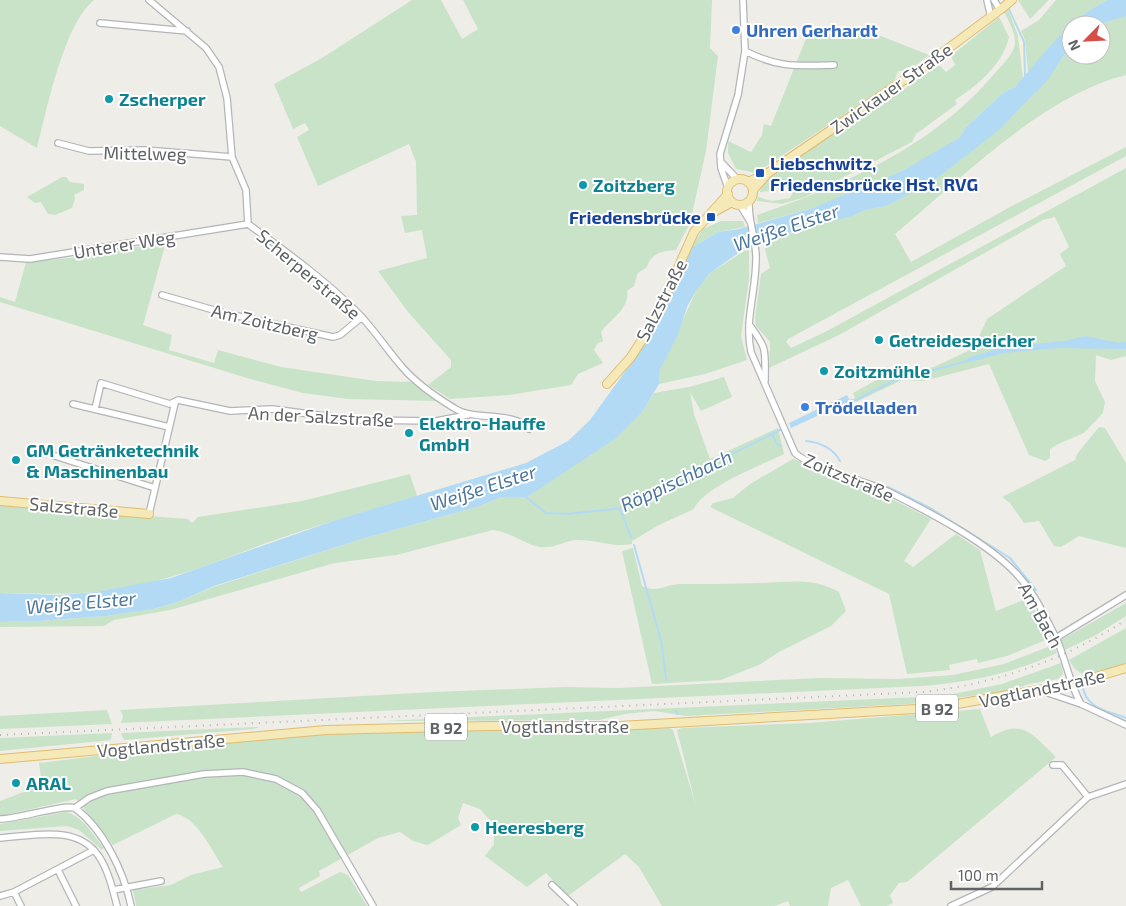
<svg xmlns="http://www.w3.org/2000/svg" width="1126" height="906" viewBox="0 0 1126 906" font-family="'Exo 2',sans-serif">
  <rect width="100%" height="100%" fill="#efede8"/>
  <path fill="#c9e3c8" d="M0,0H94C64,24 47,109 37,148L0,126Z
    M412,0H441L462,39L478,29L463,0H712L710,48L718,56L706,151L690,223L676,250C663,251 651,253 647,267L638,273L634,286L627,291C630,308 610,320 601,332L603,341L597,344L594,350L603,363L578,374L571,385L509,395L450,399L428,385L451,367V360L408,312L378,271L427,258L422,230L405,233L401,216L417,215L416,162L409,144L318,186L297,137L309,130L305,123L293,129L274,84L322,58Z
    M1018,0H1049L1030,19Z
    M1056,0H1108C1074,16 1052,45 1028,73L1025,41L1021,31L1039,20Z
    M1008,9L1018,35L1023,78L1015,87L1004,92L966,127L959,138L947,147L902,171L850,194L813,208L758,223L757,215C842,186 927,149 988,81C996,71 1009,60 1014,48C1018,36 1009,22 1004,12Z
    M1126,16V75C1042,96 961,179 895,234L911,262L1010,207L1126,147V156L788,339L786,342L791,348L827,331L1126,168V356L1111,360L1096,355L1095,381L1105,402L1103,413L1084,433L1058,444L1050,449V458L1045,461L1029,455L989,364L924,381L902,380L858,401L841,405L855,398L853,393L891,372L893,376L934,367L974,348L987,319L1066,266L1060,254L1069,247L1055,217L1043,220L839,335L769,368L770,342L756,326L755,318L761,274L770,268L763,242C797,230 831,222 864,210C871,208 880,208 887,205C901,199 915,188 929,179C986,143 1035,103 1071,45V55H1101V25H1098Z
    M999,17L1009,37C1004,63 977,86 955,100L957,104L916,134L912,142L805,197L782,204L757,201L758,197L772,201L790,198L794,190L790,187L774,185L773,191L760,192L762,184L792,161L888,95L891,98L939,65L946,72L955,65L951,56Z
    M868,31L929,55L909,70L898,71L894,81L756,173L736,169L728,153V141L751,152L762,135L764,124L771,126L807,36Z
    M62,177H66L70,182L84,184V190L74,195L75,199L72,208L55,215L48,214L41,202L35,203L27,197Z
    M721,221H743L745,227L718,232L690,249L703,229Z
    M166,242L143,325L172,335L169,350L214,363L218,350L281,367L376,381L411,382L437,401L348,399L303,393L247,378L0,302V297L15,302L26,262L79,257Z
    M749,248V279L741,336L747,360L705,374L659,384L660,370L696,291L710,273Z
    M724,377L732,397L701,411L690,392L694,414L710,459L778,428L784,454C762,465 703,487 694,509L659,525L632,541V544C615,548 597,540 578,540C565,540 554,549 540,547C523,544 511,532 493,530L396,555L335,563L170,610L114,620L104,626L0,627V622L38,621L107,616L153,609L178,602L213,587L365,538L477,507L502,497H527L643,411L654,393L689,387Z
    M1099,427L1105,428L1126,463V548L1079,536L1061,547L1054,546L1039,521L1024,523L1010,503L1002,497L1075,460L1077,454Z
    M793,459L870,488L931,519L904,561L913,567L956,534L980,550L996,611L1029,598L1048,639L1007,656L978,663L977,659L949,665L950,670L907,674L889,594L710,507L713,503L733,498L750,484Z
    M410,474L417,496C368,511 317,525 269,542C216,562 170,581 113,590C76,595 38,594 0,593V505L188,519L192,523L198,517L302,501Z
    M633,548L642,586C657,593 665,585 679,584C706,584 733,584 760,583C789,582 813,577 839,592L846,611L831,626L779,652L761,664L721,680L652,684L622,551Z
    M1126,603V616L1096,635L1065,650L1061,640Z
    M1126,628V663C1105,672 1082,686 1069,660Z
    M1053,645L1057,653C1014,673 970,682 922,686L121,723L123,716L120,710L433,692L565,687L618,688L820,678L898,679L953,675L1004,664Z
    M1061,663L1063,674L1058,679L1029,684L1009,691L909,704L686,716L654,711L625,714L599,720L382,721L944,696L1002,684Z
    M980,709L991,737C1023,718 1032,734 1056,757L907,882L899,883L890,895L893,903L887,906H861L848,880L831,888L828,906H790L788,901L775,906H662L639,867L625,854L568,896L546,873L527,887L485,856L494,844V825L480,809L463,803L458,818L461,825L428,845L413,841L400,832L378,838L319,871L320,876L299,888L301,892L340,872L348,875L367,906H136L133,890L171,885L191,875L223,867C211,850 198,818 176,814L113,845L76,799L0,816V801L42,785L39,763C129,753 220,740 310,735C430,729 550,733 669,728L673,730L696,806L677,730L682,728L809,723Z
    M107,710L112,724L0,729V716Z
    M257,727H259L254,729L124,740L121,733Z
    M112,733L111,740L0,751V738Z
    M66,812C83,816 93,835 104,848L102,850L79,830L67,826L0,831V824Z"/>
  <path fill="#f7efdc" d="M1011,7L1025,41L1026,71L1023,74L1018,35L1008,9Z"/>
  <path fill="#b3daf4" d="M1108,0H1126V16L1098,25H1071V45L1047,81L999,130L932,182L886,206L865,210L852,216L792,232L741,251L710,273L696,291L687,307L679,332L660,370L659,384L643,411L615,439L527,497H502L477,507L365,538L214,586L178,602L153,609L107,616L38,621L0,622V593L59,595L96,592L171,578L336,520L526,463L568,441L590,420L650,337L690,249L718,232L739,229L813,208L902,171L959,138L966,127L1004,92L1015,87C1043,55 1069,18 1108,0Z
    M1085,336L1120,343L1126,341V349L1058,348L1004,353L969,362L967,358L1004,347L1065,341Z
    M847,395L850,401L791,428L789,423Z"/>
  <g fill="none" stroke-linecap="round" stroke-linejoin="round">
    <path stroke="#b3daf4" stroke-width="2" d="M1008,7L1024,42L1025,76
      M846,401L856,400L893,381L971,360
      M772,434L782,429
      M806,441C820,442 834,449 840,461
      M888,487L932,509L1010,558L1036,590
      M526,497L546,513L566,514L624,508L772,434L776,443L781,446
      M620,509L631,537
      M634,545L662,644L666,680
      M1083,688C1087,709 1109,711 1126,718
      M676,711L677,714"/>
    <defs>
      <path id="minor" d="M149,0L206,48L219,67L227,98L232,157L246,190L248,224C285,251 324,279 357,312C374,329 387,350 403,368C417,384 436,397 454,408C475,422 511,410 529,429
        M987,0L991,17
        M994,0L1000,10
        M100,23L187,31
        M745,51C779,68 796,66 834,65
        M58,143L89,151L145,150L232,157
        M721,162L737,179
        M728,188L721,168L720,154L738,95L745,51L743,0
        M749,201C748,219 755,237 756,255C757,289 744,320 751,352L795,453C808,466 867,482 889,492C929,512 993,545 1021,579C1035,595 1046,618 1056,638C1066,659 1069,683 1081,704
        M740,205L751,223
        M0,257L30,259L248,224
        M162,295L224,313L333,337L340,335L362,317
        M749,324C768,350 765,349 765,381
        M73,404L169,427
        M95,409L101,383L170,404L178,400L230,411L272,409L356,420L436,421L468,415
        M55,456L155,488
        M149,514L175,403
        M1056,638L1126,595
        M1039,690L1081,704L1126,725
        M1053,765H1062L1088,797
        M75,808L89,798L107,791L204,774L243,772L276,779L302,793L317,810L373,906
        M0,819C19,819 62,804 75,808C104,830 124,872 131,906
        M0,838C32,836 76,824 98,855C108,869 113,890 117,906
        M58,870L76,906
        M552,885L574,906
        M113,890L161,881
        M14,892L21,906
        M0,896L14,892L94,850
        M951,906L992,887L1088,797L1126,784"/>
      <path id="major" d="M1000,10L1012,0
        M727 192a13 13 0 1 1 26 0a13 13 0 1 1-26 0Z
        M748,182L768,173L926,65L997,12
        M753,190L768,173
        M712,213L732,202
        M607,384L631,357L647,332L661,306L694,232L728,194
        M0,501L149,514
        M0,759L326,730L489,726H619L934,708L1072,684L1126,668"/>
    </defs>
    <use href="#minor" stroke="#b3b5b8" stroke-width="8"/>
    <use href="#major" stroke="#e0bc71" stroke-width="10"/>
    <use href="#minor" stroke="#fff" stroke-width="5.5"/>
    <use href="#major" stroke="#f5e9b7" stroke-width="8"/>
    <path stroke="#b3b4b4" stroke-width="2" stroke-dasharray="1 6" stroke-linecap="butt" d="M0,735L923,692C996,684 1064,660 1126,620"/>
  </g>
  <g fill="#3f7fe0" stroke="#fff" stroke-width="2">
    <circle cx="736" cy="30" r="5"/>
    <circle cx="805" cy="407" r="5"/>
  </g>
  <g fill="#0f9aa8" stroke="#fff" stroke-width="2">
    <circle cx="109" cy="99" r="5"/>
    <circle cx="583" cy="185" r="5"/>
    <circle cx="879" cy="340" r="5"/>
    <circle cx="824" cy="371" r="5"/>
    <circle cx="409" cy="433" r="5"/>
    <circle cx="16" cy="460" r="5"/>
    <circle cx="16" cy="783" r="5"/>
    <circle cx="475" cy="827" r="5"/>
  </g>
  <g fill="#1a4fb4" stroke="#fff" stroke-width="2">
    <rect x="755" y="168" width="10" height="10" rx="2.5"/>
    <rect x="706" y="212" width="10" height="10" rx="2.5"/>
  </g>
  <g text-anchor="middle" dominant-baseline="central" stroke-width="4" stroke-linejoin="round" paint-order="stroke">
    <g fill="#fff" stroke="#8f9294" stroke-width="1">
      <rect x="916" y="694.5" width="42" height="27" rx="4"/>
      <rect x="425" y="713.5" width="42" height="27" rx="4"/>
    </g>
    <g font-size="16" font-weight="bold" fill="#5f6366">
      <text x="937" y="708">B 92</text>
      <text x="446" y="727">B 92</text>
    </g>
    <g font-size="18" font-weight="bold" fill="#366cbe" stroke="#fff" text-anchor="start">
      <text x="746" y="30">Uhren Gerhardt</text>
      <text x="815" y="407">Trödelladen</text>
    </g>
    <g font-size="18" fill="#5f6366" stroke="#fff">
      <text transform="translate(891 88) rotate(-35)">Zwickauer Straße</text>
      <text transform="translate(145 153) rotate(1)">Mittelweg</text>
      <text transform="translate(124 244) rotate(-9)">Unterer Weg</text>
      <text transform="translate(309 274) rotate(40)">Scherperstraße</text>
      <text transform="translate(661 300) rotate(-63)">Salzstraße</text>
      <text transform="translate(265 322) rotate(13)">Am Zoitzberg</text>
      <text transform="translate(321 416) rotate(3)">An der Salzstraße</text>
      <text transform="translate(849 477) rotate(23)">Zoitzstraße</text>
      <text transform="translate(74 507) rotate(5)">Salzstraße</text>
      <text transform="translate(1041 615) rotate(61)">Am Bach</text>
      <text transform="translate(1042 688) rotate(-12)">Vogtlandstraße</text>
      <text x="565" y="726">Vogtlandstraße</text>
      <text transform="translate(161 745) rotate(-5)">Vogtlandstraße</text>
    </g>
    <g font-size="18" font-weight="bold" fill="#0d838f" stroke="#fff" text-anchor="start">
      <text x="119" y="99">Zscherper</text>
      <text x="593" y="185">Zoitzberg</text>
      <text x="889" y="340">Getreidespeicher</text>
      <text x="834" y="371">Zoitzmühle</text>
      <text x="419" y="423">Elektro-Hauffe<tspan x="419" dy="21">GmbH</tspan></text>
      <text x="26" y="450">GM Getränketechnik<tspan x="26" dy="21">&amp; Maschinenbau</tspan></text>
      <text x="26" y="783">ARAL</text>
      <text x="485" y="827">Heeresberg</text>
    </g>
    <g font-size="18" font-weight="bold" fill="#164399" stroke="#fff" text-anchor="start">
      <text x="770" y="163">Liebschwitz,<tspan x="770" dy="21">Friedensbrücke Hst. RVG</tspan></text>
      <text x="701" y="217" text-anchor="end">Friedensbrücke</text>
    </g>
    <g font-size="19" font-style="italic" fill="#4d779c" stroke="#fff">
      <text transform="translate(786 227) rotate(-19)">Weiße Elster</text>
      <text transform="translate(676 480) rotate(-25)">Röppischbach</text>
      <text transform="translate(483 487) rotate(-18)">Weiße Elster</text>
      <text transform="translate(81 602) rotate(-5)">Weiße Elster</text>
    </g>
  </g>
  <g transform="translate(1086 40) rotate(246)"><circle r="24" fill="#ffffff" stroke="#bfc1c2"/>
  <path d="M0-4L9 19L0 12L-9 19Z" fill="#d44f4a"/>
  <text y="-8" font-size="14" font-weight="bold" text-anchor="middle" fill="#5f6366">N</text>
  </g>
  <path d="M951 881v8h91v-8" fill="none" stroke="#5f6366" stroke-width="2.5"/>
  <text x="958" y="881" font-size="15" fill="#5f6366" stroke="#ffffff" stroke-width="4" paint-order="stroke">100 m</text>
</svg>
